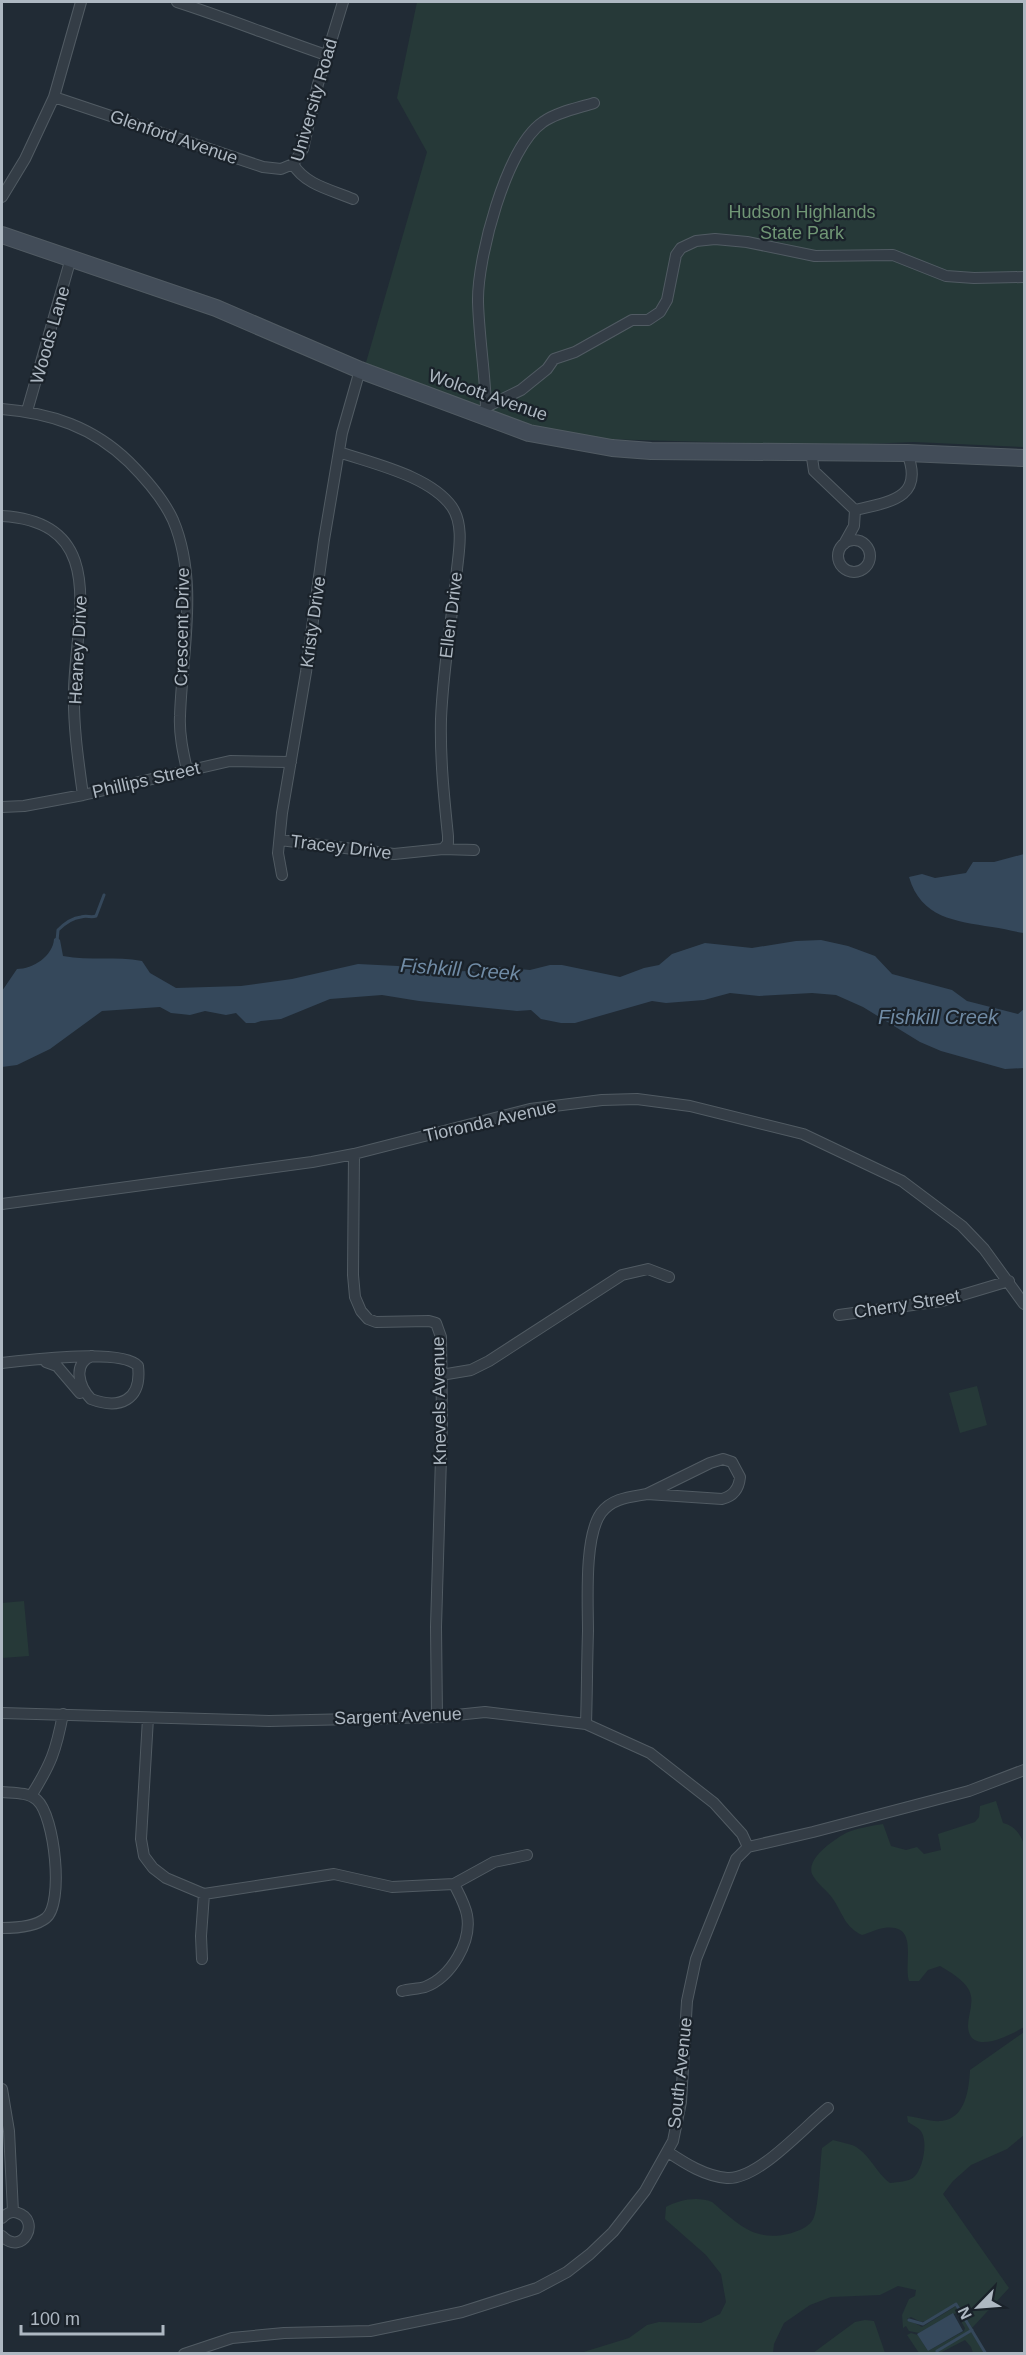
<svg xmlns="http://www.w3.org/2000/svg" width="1026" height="2355" viewBox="0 0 1026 2355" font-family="Arial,sans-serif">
  <rect width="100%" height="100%" fill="#212b35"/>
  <path fill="#263938" d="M417,2H1024V447L914,442L867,444L747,443L565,438L365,366L427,152L397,98Z
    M977,1386L987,1425L960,1433L949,1393Z
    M24,1601L29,1656L2,1658V1603Z
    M996,1801L1003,1823C1015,1826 1020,1834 1024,1844V2027C1011,2035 969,2057 968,2026C968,2014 975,2002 969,1990C963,1979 950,1972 940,1966L928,1970L919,1981H909C903,1963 920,1923 884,1928C876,1929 869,1933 862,1935C845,1927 843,1914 833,1899C828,1891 816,1883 812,1874C806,1858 835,1839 846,1833C857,1828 871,1826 883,1824L891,1846L906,1850L917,1847L924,1854L941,1850L938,1834L975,1822L979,1817L980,1806Z
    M1024,2032V2135L1007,2149L971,2165L953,2181L943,2194L1009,2288L972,2328L957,2303L927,2321L921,2322L911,2317L907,2319L922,2327L956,2306L984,2353H973L971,2347L965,2340L940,2353H919L907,2335L911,2333L918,2335L928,2351L964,2331L965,2328L956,2313L919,2333L909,2331L906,2326L903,2328L902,2315L909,2299L915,2296L916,2290L898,2286L880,2295L831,2297L810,2305L784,2323L774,2344L773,2353L577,2354L629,2338L647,2325L659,2322L701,2323L720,2314L726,2302L721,2274L706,2255L665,2219L666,2207C679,2200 697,2196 712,2202C737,2223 754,2242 788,2234C796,2232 807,2228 812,2221C819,2213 820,2162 822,2148L833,2140C839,2142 846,2143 852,2145C868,2151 876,2173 890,2183C898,2182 908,2182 914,2177C923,2169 929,2140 920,2130C917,2127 911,2124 908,2122L907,2116C918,2117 931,2122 941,2121C966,2119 969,2088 970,2070Z
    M865,2320L874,2321L885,2353H813L855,2322Z"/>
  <path fill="#35485b" d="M1024,854V933C1014,932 1003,928 992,927C955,921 921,918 909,877L922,874L935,878L966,873L973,862H994Z
    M57,937L60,940L63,956C90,961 116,956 142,961L150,973L176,988L241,986L292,979L358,964L398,966L428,972L472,971L484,977L497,967L530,970L550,965H562L620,977L644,968L659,965L672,954L705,943L752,948L796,941L821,940L848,946L875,956L892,974L952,990L967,1001L1018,1014L1024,1009V1068L1005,1069L941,1051L920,1042L863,1007L836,995L812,993L759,996L730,993L704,1000L666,1003L652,1001L575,1023H561L541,1019L531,1010L517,1011L419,1001L382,995L330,999L281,1019L261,1021L255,1023H246L236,1013L226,1015L205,1011L190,1015L181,1014L171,1013L160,1007L102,1011L50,1049L17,1065L2,1067V991L17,969C33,969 53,956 54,939Z
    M953,2313L963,2331L928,2351L917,2334Z"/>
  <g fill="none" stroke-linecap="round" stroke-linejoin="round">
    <path stroke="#35485b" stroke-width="3" d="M57,941L58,930C64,924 72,918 81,917C87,915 91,918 96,916L104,895
      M909,2320L923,2324L956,2304L986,2354
      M937,2351L972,2330"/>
    <defs>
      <path id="minor" d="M177,2C227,18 276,38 326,55
        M54,97L263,167L281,169L293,164L303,149L318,84L343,2
        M293,164C305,185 332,190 353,199
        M2,197L25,159L54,97L81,2
        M486,407C485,372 479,337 478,302C477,259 506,147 543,122C557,112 578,108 594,103
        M2,409C51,413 93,427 129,462C146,479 163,498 173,520C199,581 182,652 180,716C179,734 183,752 187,770
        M27,411L71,258
        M480,415L486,407L521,390L547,369L554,359L575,352L632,320H648L660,312L667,300L676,255L681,248L696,241L715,239L747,242L815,256L893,255L946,276L974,278L1024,277
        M811,451L814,471L855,510L854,526L844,544
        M339,452C374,464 430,476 452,507C464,525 459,550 457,569C452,619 443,668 441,719C440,758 444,797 448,836V843L443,849
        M855,510C890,502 925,498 907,453
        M2,516C109,522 76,618 74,689C73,725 78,759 83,795
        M838 556a16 16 0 1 1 32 0a16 16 0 1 1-32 0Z
        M2,807L24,806L83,795L230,761L291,762
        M280,840L394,854L443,849L474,850
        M282,875L278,853L282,813L306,672L324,540L342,433L360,370
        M354,1154L353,1275L355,1297L361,1311L368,1319L376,1322L429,1321L436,1323L441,1337L442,1423L436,1627L437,1717
        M2,1204L312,1162L354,1154L530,1109L602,1100L637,1099L690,1106L803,1134L902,1181L962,1226L984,1249L1024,1304
        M839,1315L942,1301L1009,1281
        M46,1362L57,1366L80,1393
        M2,1363C28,1360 122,1348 138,1366C142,1400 120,1410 91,1399C79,1387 72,1363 92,1356
        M441,1375L471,1370L489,1361L622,1275L648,1269L669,1277
        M723,1459L732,1462L740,1477C739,1488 734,1496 722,1499L647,1494L710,1463Z
        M2,1713L269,1721L437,1717L485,1712L586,1724L650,1753L714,1803L742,1834L748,1847
        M148,1718L141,1839L144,1856L153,1868L166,1878L204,1894L334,1874L392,1887L454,1884C459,1894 465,1904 467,1915C472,1942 451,1977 425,1987C418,1989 409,1989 402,1991
        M586,1724C587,1693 587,1662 588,1631C588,1602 584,1537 601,1513C612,1498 630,1497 647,1494
        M2,1792C13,1793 28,1792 37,1800C55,1816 64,1904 46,1918C35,1927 15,1928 2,1928
        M31,1796C51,1764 56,1751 63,1714
        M454,1884L494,1862L527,1855
        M202,1959L201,1936L204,1894
        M2,2089L9,2131L13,2212
        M668,2152C686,2164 705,2176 727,2178C758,2180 804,2127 828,2108
        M2,2218C6,2214 11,2210 18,2213C41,2220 23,2257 2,2236
        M184,2354L232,2338L284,2333L370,2331L462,2312L537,2288L567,2272L590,2254L613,2232L645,2191L673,2141L681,2102L687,2001L696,1959L736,1859L748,1847L813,1832L969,1791L1024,1770"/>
      <path id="secondary" d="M2,235L216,308L360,370L529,433L612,448L651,451L907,453L1024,458"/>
    </defs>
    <use href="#minor" stroke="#515b63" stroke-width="12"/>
    <use href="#secondary" stroke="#515b63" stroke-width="18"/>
    <use href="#minor" stroke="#343d46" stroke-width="10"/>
    <use href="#secondary" stroke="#424c58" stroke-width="16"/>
  </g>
  <g text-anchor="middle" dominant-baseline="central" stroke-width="4.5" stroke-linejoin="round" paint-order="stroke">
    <g font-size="18" fill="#aeb8c2" stroke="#1a222a">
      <text transform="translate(314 100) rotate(-74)">University Road</text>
      <text transform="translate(174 137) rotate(19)">Glenford Avenue</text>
      <text transform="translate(50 335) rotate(-74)">Woods Lane</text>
      <text transform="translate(488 395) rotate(19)">Wolcott Avenue</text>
      <text transform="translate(451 615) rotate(-83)">Ellen Drive</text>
      <text transform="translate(313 622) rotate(-82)">Kristy Drive</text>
      <text transform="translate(182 627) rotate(-89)">Crescent Drive</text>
      <text transform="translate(78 650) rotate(-87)">Heaney Drive</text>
      <text transform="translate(146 780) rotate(-13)">Phillips Street</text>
      <text transform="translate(341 847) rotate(7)">Tracey Drive</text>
      <text transform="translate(490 1121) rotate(-13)">Tioronda Avenue</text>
      <text transform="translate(907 1304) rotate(-9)">Cherry Street</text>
      <text transform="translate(439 1401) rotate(-91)">Knevels Avenue</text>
      <text transform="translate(398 1716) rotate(-2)">Sargent Avenue</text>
      <text transform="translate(680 2073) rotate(-84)">South Avenue</text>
    </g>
    <g font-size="18" fill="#709675" stroke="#1a222a">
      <text x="802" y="212">Hudson Highlands<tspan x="802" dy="21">State Park</tspan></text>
    </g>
    <g font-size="20" font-style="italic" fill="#708ba5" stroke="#1a222a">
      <text transform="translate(460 969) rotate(4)">Fishkill Creek</text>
      <text x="938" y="1017">Fishkill Creek</text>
    </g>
  </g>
  <rect width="1026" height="2355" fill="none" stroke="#aeb8c2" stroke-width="6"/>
  <g transform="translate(978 2307) rotate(245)" stroke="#1a222a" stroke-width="4.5" paint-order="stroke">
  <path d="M0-4.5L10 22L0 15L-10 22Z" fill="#aeb8c2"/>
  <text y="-9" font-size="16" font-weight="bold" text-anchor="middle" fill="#aeb8c2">N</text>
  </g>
  <path d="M21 2325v9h142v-9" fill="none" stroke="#aeb8c2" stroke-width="3"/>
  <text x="30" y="2325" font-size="18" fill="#aeb8c2" stroke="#1a222a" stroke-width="4.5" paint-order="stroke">100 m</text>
</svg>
